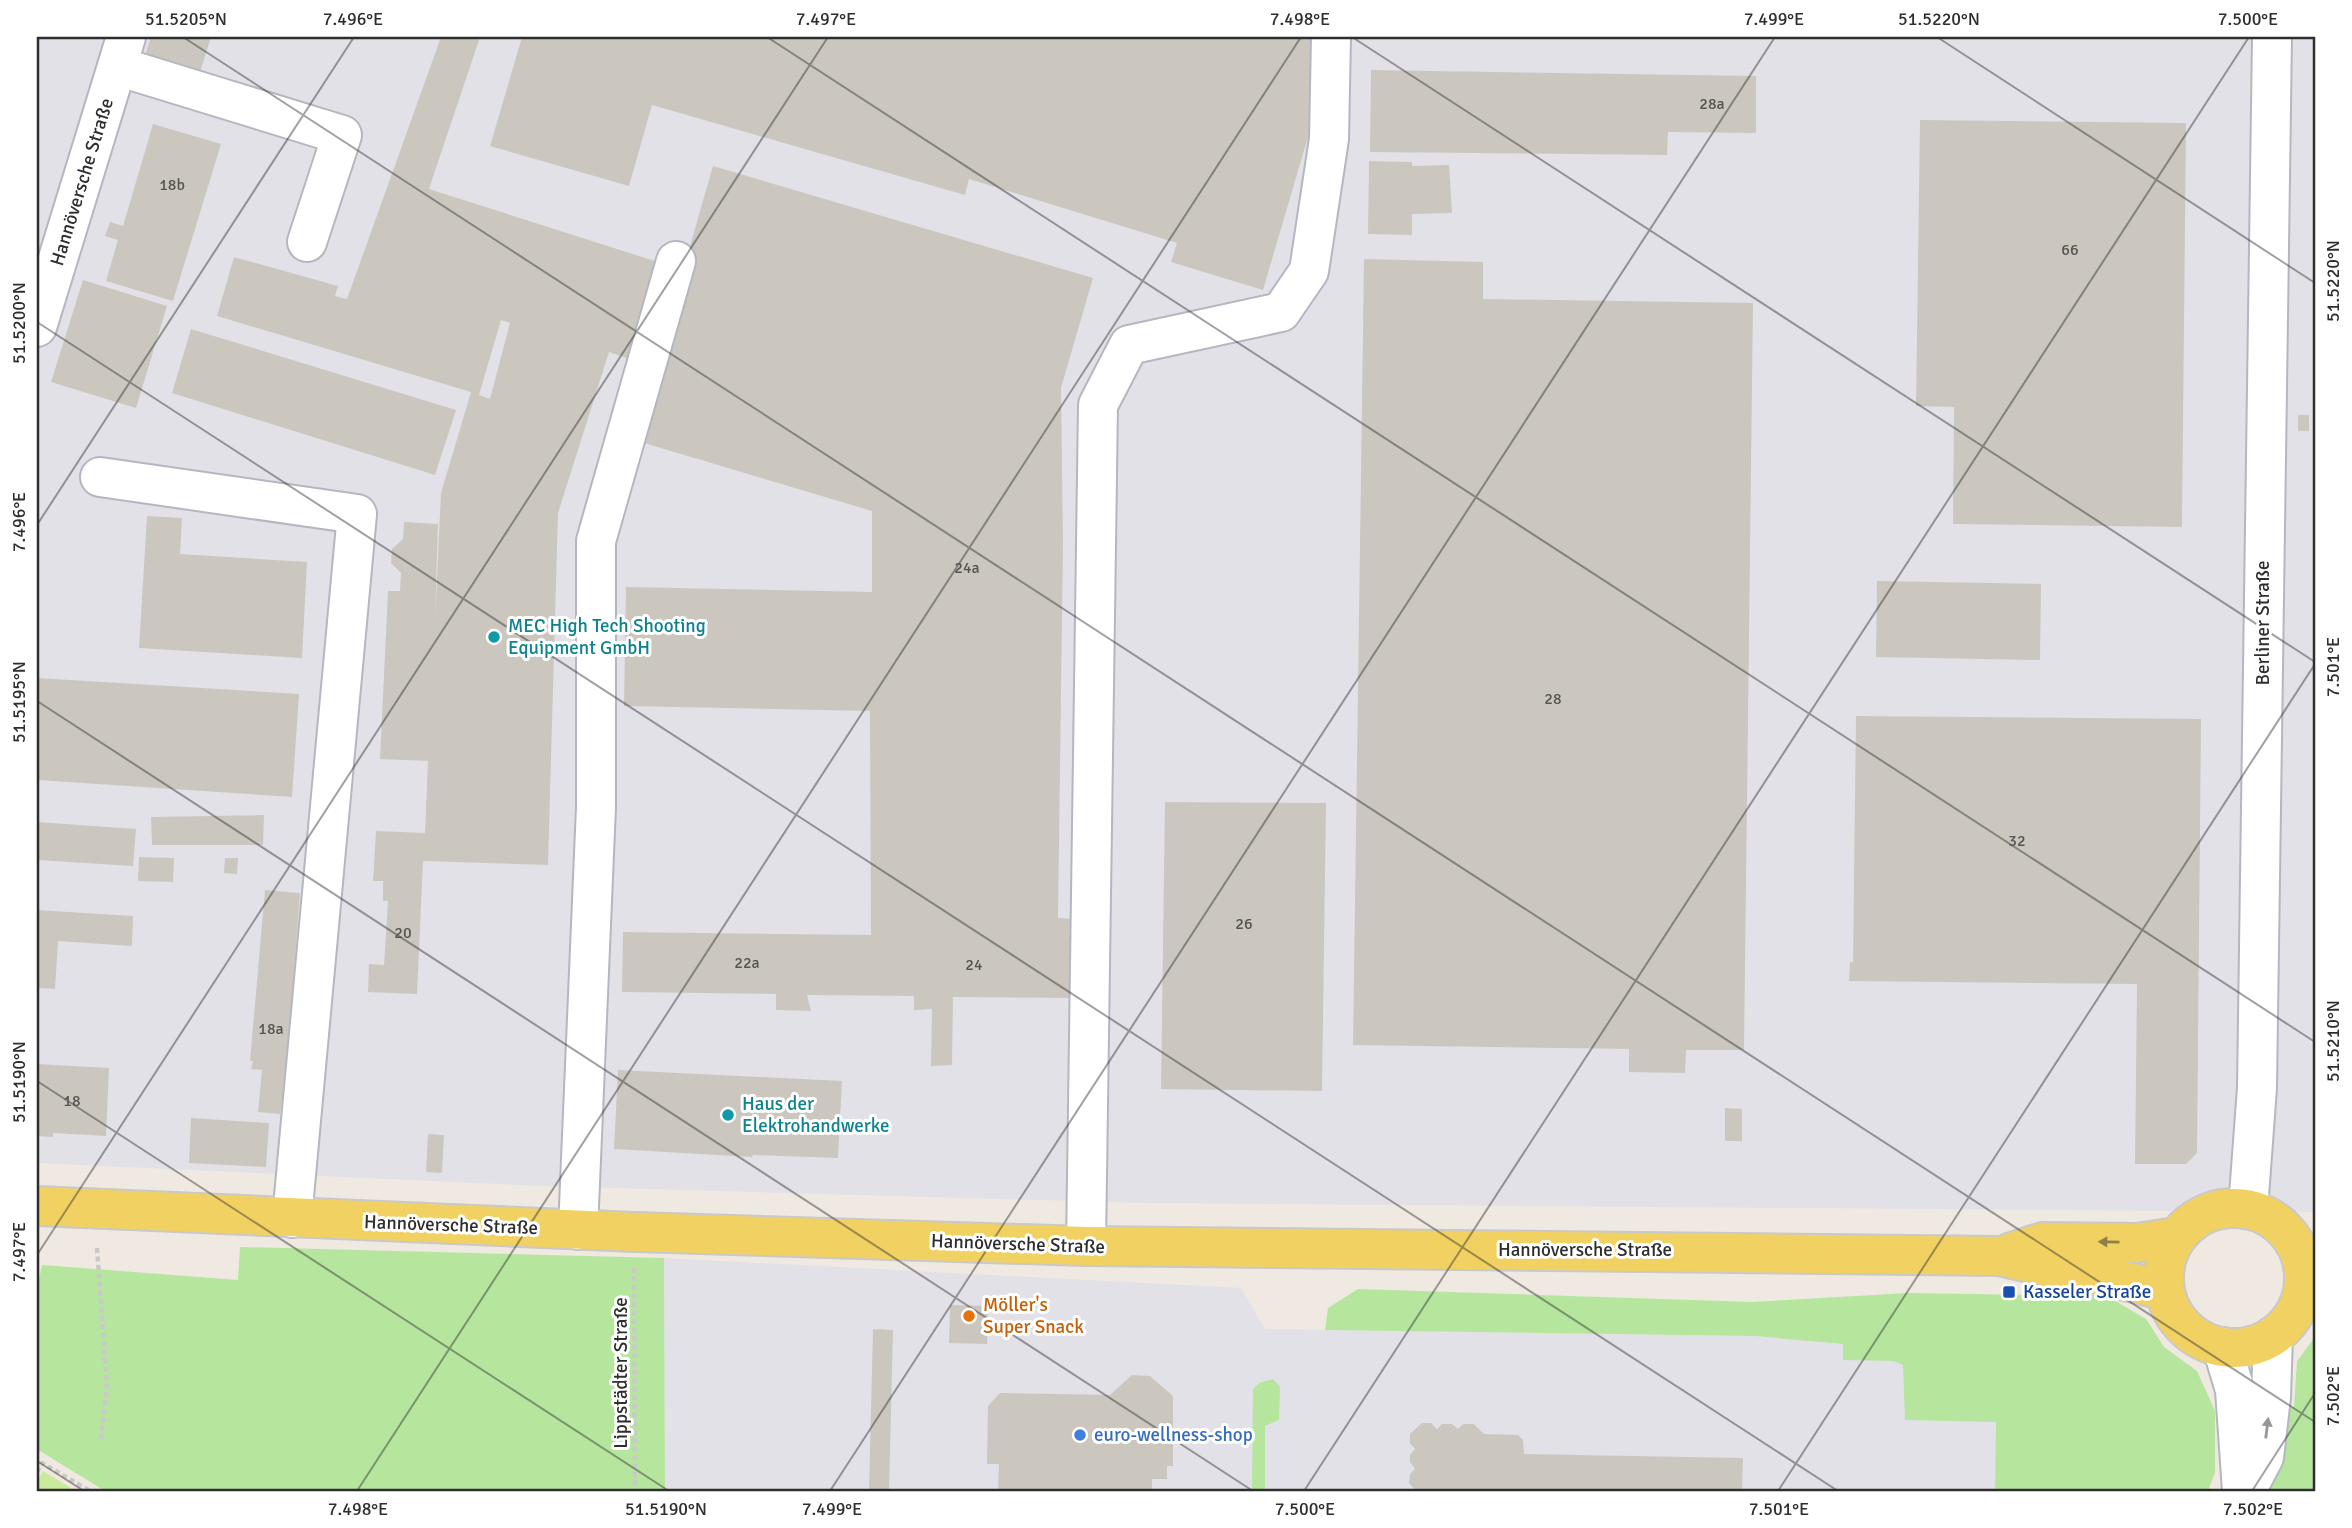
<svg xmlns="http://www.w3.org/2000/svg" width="2352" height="1528" viewBox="0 0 2352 1528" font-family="Signika,sans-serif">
  <rect width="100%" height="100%" fill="#efe9e1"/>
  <path fill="#e3e1e8" d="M37,37H2315V1212L1145,1203L541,1186L37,1163Z
    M664,1258L1241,1288L1265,1329L1754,1336L1988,1358L2123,1491H665Z"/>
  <path fill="#b6e59e" d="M240,1247L664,1258L665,1491H105L40,1451L37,1455V1289L42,1265L238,1280Z
    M1358,1289L1752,1302L1908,1293L2107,1296L2146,1319L2164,1347L2197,1371L2215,1411V1472L2208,1491H1995L1996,1422L1905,1420L1903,1365L1894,1361L1843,1360V1344L1754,1336L1325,1330L1328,1308Z
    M2315,1337V1491H2270L2281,1407H2294L2297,1361Z
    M1273,1379L1280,1387L1279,1420L1265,1426V1491H1252L1253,1389L1259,1383Z"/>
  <path fill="#c9ec9a" d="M43,1471L71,1488L70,1491H37V1482Z"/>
  <path fill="#cbc7bf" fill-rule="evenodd" d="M151,37H211L200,72L145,55Z
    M441,37H480L429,189L661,263L633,360L609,352L558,513L548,865L423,861L417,994L368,992L369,964L384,965L388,901H383V881H373L376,831L425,833L428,761L380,759L388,591H400L401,573L391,563L392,549L403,539L404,522L438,524L435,619L441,493L471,392L217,316L234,257L338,286L335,296L347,299ZM501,320L510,323L490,399L479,395Z
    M522,37H1313L1310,130L1263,290L1171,262L1177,243L969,179L965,195L652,105L629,186L490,146Z
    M1371,70L1756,76V133L1668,132L1667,155L1370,152Z
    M1920,120L2186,123L2182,527L1953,524L1954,407L1916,406Z
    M153,124L221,144L173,301L106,281L118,240L105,236L110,222L123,226Z
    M1369,161L1412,162V166L1449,165L1452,213L1412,214V235L1368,234Z
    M713,166L1093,278L1061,388L1063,543L1058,918L1079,919L1078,998L953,997L952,1065L931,1066L932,1009L914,1010V996L807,995L811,1011L776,1010V994L622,992L623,932L871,935L870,711L624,706L626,587L872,592V511L634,440Z
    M1364,259L1483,262V299L1753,303L1744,1050H1686L1685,1073L1629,1072V1049L1353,1045Z
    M83,280L167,306L136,408L51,382Z
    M191,329L456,410L435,475L172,393Z
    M2298,415H2309V431H2298Z
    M147,516L182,518L180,554L307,562L302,658L139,648Z
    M1877,581L2041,584L2040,660L1876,657Z
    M37,678L299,694L292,797L37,780Z
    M1856,716L2201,719L2197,1153L2186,1164H2135L2137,984L1849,981L1850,962H1853Z
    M1165,802L1326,803L1322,1091L1161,1089Z
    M264,815L263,845H152L151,817Z
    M37,822L136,829L133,866L37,860Z
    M139,857L174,858L173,882L138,881Z
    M225,858H238L237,874L224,873Z
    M265,890L300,893L287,1064L280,1114L258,1112L262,1070L251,1069L253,1061H250Z
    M37,910L133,916L132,946L58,941L55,989L37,988Z
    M37,1064L109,1068L106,1136L53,1133V1137L37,1136Z
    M618,1070L842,1081L838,1158L753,1155L752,1157L614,1149Z
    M1725,1108L1742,1109V1141H1725Z
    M191,1118L269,1123L266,1167L189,1163Z
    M428,1134L444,1135L442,1173L426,1172Z
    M950,1305L988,1306L987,1344L949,1343Z
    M873,1329L893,1330L889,1491H869Z
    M1132,1375L1150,1376L1173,1396V1466H1167V1479H1152V1491H998L999,1464H987L988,1406L1000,1393L1110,1395Z
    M1422,1423H1431L1437,1429L1442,1424H1452L1458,1429L1463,1424H1474L1484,1434L1518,1435L1523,1440L1524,1454L1743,1458L1742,1491H1416L1409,1483L1410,1474L1415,1469L1410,1462V1455L1415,1449L1410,1443V1434Z"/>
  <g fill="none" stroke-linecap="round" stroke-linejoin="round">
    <defs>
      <path id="minor" d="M117,66L342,135L307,242
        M37,327L126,37
        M100,477L357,514L292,1218
        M2248,1209L2257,1088L2272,37
        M578,1230L596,807V541L676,261
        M1086,1246L1098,405L1129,345L1281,312L1309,271L1329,139L1331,37
        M2222,1347L2235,1390L2242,1491
        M2246,1491L2264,1457L2271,1397L2273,1336"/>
      <path id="major" d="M37,1206L635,1232L1086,1246L2000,1256C2055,1271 2111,1275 2165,1291
        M2164 1278a70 70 0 1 1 140 0a70 70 0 1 1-140 0Z
        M2009,1253L2043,1242L2137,1243L2177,1237"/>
    </defs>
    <use href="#minor" stroke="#b4b7c1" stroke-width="42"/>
    <use href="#major" stroke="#c9c9c9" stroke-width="42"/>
    <path stroke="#c9c9c9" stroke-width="4.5" stroke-dasharray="5 3.5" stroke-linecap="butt" d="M97,1248L107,1386L101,1439
      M634,1268L635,1491
      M37,1472L42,1463L90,1491"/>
    <use href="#minor" stroke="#fff" stroke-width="38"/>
    <use href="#major" stroke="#f2d163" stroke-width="38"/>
  </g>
  <defs><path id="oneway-solid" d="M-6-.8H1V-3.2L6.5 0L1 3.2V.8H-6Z" transform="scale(1.75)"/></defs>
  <use fill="#908048" href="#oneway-solid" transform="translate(2109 1242) rotate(-179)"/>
  <use fill="#969696" href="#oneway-solid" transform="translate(2267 1428) rotate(-83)"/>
  <path fill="none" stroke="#2e2e2e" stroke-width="2" stroke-opacity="0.45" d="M183,37L2315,1422M767,37L2315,1042M1352,37L2315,662M1937,37L2315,283M37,322L1838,1491M37,525L354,37M37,701L1253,1491M37,1081L669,1491M37,1255L828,37M37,1461L84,1491M357,1491L1301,37M830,1491L1775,37M1304,1491L2249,37M1778,1491L2315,664M2252,1491L2315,1393"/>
  <g fill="#0f9aa8" stroke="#fff" stroke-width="2.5">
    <circle cx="494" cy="637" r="7"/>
    <circle cx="728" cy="1115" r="7"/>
  </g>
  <rect fill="#1a4fb4" stroke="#fff" stroke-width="2.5" x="2002" y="1285" width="14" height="14" rx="3.5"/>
  <circle fill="#e8710a" stroke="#fff" stroke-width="2.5" cx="969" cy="1316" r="7"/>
  <circle fill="#3f7fe0" stroke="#fff" stroke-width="2.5" cx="1080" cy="1435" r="7"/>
  <g text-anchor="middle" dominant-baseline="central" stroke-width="6" stroke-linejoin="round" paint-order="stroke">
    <g font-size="16" fill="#555452">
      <text x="1712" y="104">28a</text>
      <text x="172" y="185">18b</text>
      <text x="2070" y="250">66</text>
      <text x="967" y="568">24a</text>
      <text x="1553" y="699">28</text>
      <text x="2017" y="841">32</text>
      <text x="1244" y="924">26</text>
      <text x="403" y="933">20</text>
      <text x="747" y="963">22a</text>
      <text x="974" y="965">24</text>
      <text x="271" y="1029">18a</text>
      <text x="72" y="1101">18</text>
    </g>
    <g font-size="19" fill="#2e2e2e" stroke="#fff">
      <text transform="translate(82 182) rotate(-73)">Hannöversche Straße</text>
      <text transform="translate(2263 623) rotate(-90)">Berliner Straße</text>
      <text transform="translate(451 1225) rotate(2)">Hannöversche Straße</text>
      <text transform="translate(1018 1244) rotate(2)">Hannöversche Straße</text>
      <text x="1585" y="1250">Hannöversche Straße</text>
      <text transform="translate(621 1373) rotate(-90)">Lippstädter Straße</text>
    </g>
    <g font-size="19" fill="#0d838f" stroke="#fff" text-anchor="start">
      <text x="508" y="626">MEC High Tech Shooting<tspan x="508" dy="22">Equipment GmbH</tspan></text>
      <text x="742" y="1104">Haus der<tspan x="742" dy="22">Elektrohandwerke</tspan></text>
    </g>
    <g font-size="19" fill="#164399" stroke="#fff" text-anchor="start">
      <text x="2023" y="1292">Kasseler Straße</text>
    </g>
    <g font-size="19" fill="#c56008" stroke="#fff" text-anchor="start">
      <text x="983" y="1305">Möller's<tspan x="983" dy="22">Super Snack</tspan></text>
    </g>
    <g font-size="19" fill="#366cbe" stroke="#fff" text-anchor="start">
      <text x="1094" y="1435">euro-wellness-shop</text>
    </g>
  </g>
  <rect width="2352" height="1528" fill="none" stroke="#ffffff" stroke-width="77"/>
  <rect x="38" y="38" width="2276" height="1452" fill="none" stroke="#2e2e2e" stroke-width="2.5"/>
  <g font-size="18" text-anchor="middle" fill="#2e2e2e">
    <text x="186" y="25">51.5205°N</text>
    <text x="353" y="25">7.496°E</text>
    <text x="826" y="25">7.497°E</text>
    <text x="1300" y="25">7.498°E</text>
    <text x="1774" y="25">7.499°E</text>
    <text x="1939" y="25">51.5220°N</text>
    <text x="2248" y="25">7.500°E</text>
    <text transform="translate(2333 281) rotate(-90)" y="6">51.5220°N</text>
    <text transform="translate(19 323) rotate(-90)" y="6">51.5200°N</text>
    <text transform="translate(19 522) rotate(-90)" y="6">7.496°E</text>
    <text transform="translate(2333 667) rotate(-90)" y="6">7.501°E</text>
    <text transform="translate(19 702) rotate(-90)" y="6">51.5195°N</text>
    <text transform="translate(2333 1041) rotate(-90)" y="6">51.5210°N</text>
    <text transform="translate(19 1082) rotate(-90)" y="6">51.5190°N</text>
    <text transform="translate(19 1252) rotate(-90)" y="6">7.497°E</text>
    <text transform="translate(2333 1396) rotate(-90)" y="6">7.502°E</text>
    <text x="358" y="1515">7.498°E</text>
    <text x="666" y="1515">51.5190°N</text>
    <text x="832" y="1515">7.499°E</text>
    <text x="1305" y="1515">7.500°E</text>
    <text x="1779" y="1515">7.501°E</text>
    <text x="2253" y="1515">7.502°E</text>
  </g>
</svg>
